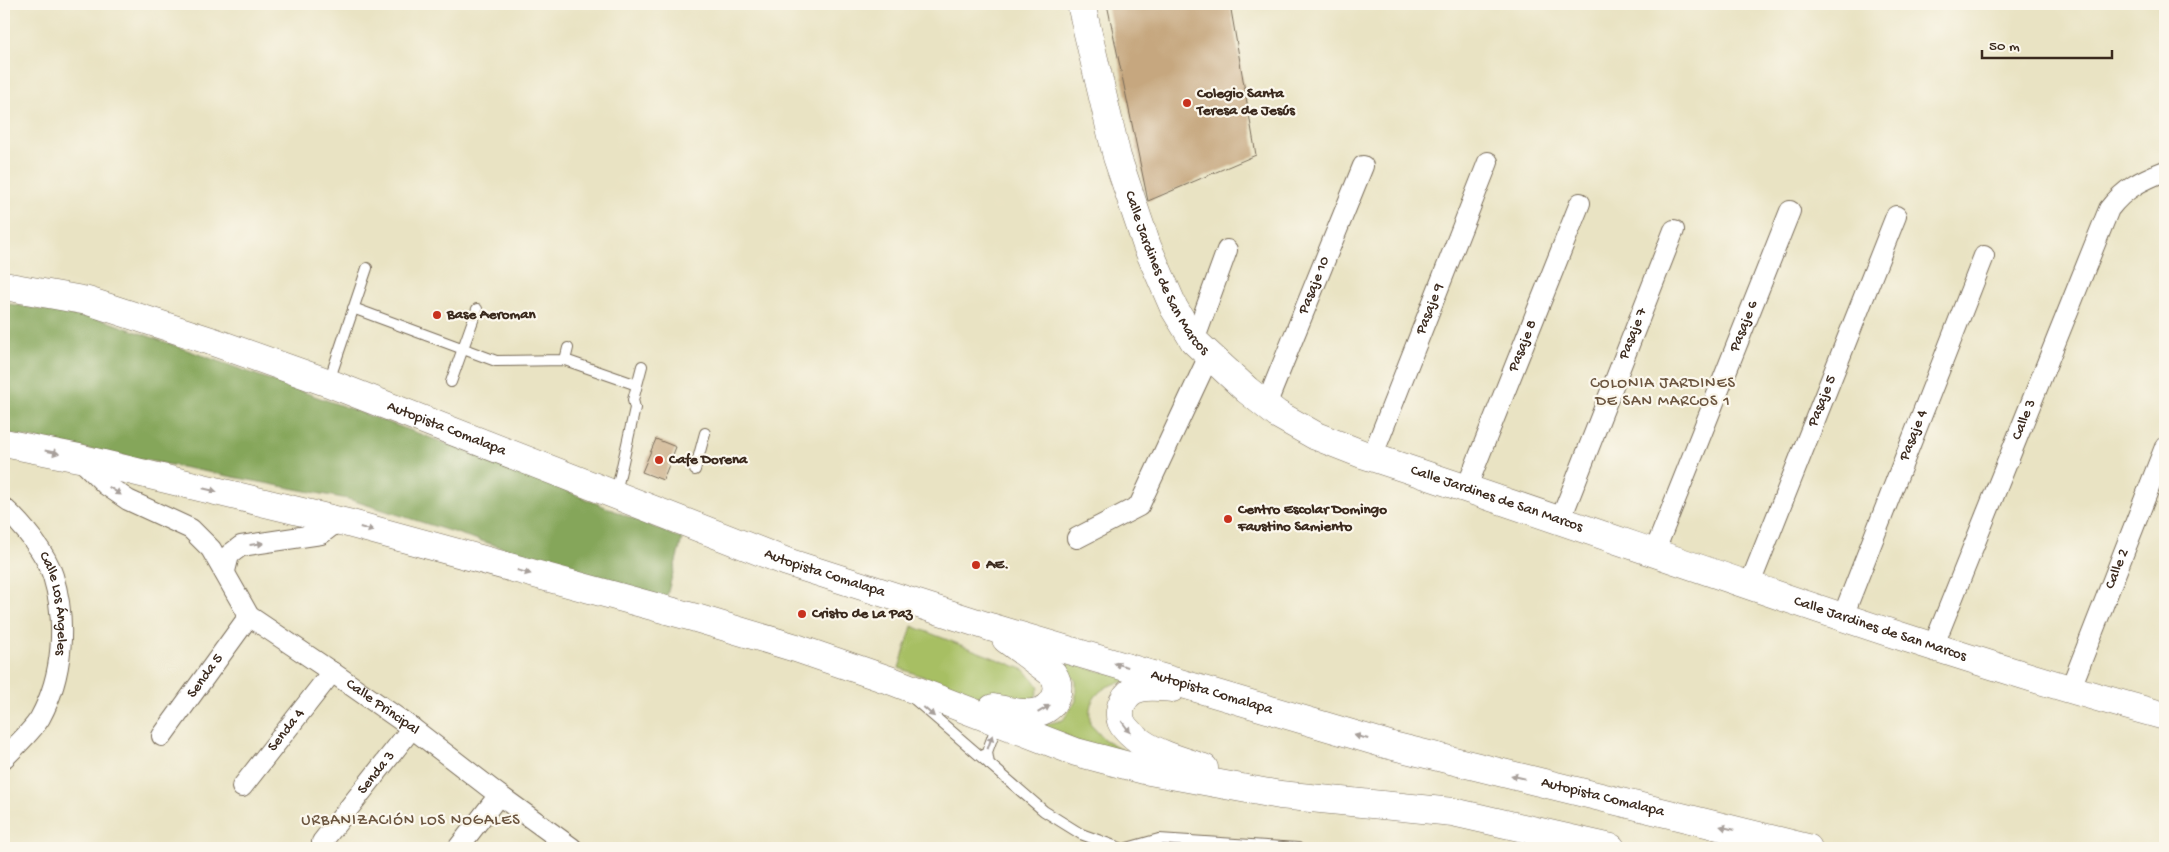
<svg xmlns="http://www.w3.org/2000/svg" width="2169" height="852" viewBox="0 0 2169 852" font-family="'Gochi Hand',sans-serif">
  <rect width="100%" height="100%" fill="#fbf7ec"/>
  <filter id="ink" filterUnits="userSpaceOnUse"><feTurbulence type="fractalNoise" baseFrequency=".02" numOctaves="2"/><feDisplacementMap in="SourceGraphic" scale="10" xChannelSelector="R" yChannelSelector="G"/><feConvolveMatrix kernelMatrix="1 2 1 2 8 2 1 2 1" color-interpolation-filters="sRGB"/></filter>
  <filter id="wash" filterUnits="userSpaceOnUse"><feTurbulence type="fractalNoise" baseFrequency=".0096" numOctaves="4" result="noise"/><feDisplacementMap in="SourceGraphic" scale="20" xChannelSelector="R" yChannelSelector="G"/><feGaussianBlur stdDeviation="1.12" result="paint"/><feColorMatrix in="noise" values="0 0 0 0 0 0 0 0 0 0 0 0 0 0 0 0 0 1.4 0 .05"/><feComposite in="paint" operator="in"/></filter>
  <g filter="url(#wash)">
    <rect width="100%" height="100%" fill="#e9e3c3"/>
    <path fill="#a7bf64" stroke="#717441" d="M912,626L1025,670L1039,687L1034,701L989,700L899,668Z
      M1053,659L1139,681C1120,681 1100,684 1091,704C1089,710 1090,718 1090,724L1105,740L1142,760L1030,728L1063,720L1076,701V681Z"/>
    <path fill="#85a65a" stroke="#60683c" d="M4,303L104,320L495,461L682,539L666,599L348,499L4,433Z"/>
    <g id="blocks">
      <path fill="#c6a77f" d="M1107,4H1230L1256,155L1148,201Z
        M656,439L676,447L663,480L642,472Z"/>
    </g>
  </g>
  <g filter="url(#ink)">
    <use href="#blocks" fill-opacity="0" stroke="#786b58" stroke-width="1"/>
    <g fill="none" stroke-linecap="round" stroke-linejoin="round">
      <defs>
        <path id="service" d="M353,308L496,361L565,360L637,385
          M565,360L568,348
          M329,381L367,268
          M451,382L477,309
          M695,470L705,433
          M616,493L635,408L633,400L642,366
          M914,699L1044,811L1081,834L1120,848
          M989,764L987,752L998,722
          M1127,848L1159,839L1298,848"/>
        <g id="minor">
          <path d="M1194,341L1227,250"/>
          <path id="s1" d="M1266,405L1363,166"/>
          <path id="s2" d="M1372,457L1488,162"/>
          <path id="s3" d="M79,458L106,485L128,500L191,529L211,549L249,616L332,672L412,728L499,795L458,848"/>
          <path id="s4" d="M1466,489L1580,203"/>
          <path id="s5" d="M4,508C22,524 46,553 53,576C67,622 63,676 40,718C33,730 14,748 4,758"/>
          <path id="s6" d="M1560,521L1674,230"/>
          <path d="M1077,538L1139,506L1209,356"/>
          <path id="s7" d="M1654,553L1790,211"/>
          <path d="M225,571L229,555L241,546L321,534L338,521"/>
          <path id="s8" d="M1749,586L1896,216"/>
          <path id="s9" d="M1843,616L1984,256"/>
          <path id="s10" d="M1933,647L2109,209C2125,188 2142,180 2165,171"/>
          <path id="s11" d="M2070,690L2165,447"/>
          <path id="s12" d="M162,736L249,616"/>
          <path id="s13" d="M242,787L332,672"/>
          <path d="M499,795L572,848"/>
          <path id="s14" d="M322,842L412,728"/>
        </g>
        <g id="secondary">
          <path id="s15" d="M1081,4L1117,157L1147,246L1174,308L1194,341L1247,390L1277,414L1316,436L1362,454C1630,541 1893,642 2165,716"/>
        </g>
        <g id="trunk">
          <path id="s16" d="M4,286L88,301L211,341L329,383L787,562L990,627L1389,745L1808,848"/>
          <path d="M4,443L79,458L348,523L696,618L796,648L892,681L1076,752L1144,770L1280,795L1453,812L1611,848"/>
          <path d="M1172,688C1161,687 1147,685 1137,689C1125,693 1117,708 1121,721C1124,729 1135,738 1142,743C1160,755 1183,761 1204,768"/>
          <path d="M993,708C1015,712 1046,722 1056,696C1059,688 1057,680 1053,674L1006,639"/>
        </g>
      </defs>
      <use href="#service" stroke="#786b58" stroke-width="12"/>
      <use href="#minor" stroke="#786b58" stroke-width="22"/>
      <use href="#secondary" stroke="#786b58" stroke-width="29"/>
      <use href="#trunk" stroke="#786b58" stroke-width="29"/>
      <use href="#service" stroke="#fff" stroke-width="10"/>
      <use href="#minor" stroke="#fff" stroke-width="20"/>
      <use href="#secondary" stroke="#fff" stroke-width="28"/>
      <use href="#trunk" stroke="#fff" stroke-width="28"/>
    </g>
    <defs><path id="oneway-solid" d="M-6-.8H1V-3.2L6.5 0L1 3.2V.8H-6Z" transform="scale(1.25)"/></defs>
    <g fill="#a79f9a">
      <use href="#oneway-solid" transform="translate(52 452) rotate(12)"/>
      <use href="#oneway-solid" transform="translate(210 490) rotate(14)"/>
      <use href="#oneway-solid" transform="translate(115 491) rotate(33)"/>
      <use href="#oneway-solid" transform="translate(367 529) rotate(16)"/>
      <use href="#oneway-solid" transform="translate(257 544) rotate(-7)"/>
      <use href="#oneway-solid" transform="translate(524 572) rotate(16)"/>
      <use href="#oneway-solid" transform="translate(1121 665) rotate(-164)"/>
      <use href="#oneway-solid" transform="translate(1044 709) rotate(-31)"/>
      <use href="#oneway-solid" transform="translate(929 712) rotate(41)"/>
      <use href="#oneway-solid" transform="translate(1126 727) rotate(53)"/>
      <use href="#oneway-solid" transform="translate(1361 737) rotate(-165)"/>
      <use href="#oneway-solid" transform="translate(990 742) rotate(-71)"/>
      <use href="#oneway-solid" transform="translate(1518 777) rotate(-166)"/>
      <use href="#oneway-solid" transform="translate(1727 828) rotate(-166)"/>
    </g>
  </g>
  <g fill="#c8321e" stroke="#fbf7ec" stroke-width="2">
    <circle cx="1187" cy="103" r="5"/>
    <circle cx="437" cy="315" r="5"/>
    <circle cx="659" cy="460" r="5"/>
    <circle cx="1228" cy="519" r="5"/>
    <circle cx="976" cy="565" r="5"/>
    <circle cx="802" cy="614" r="5"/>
  </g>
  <g text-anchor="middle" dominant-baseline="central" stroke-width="4.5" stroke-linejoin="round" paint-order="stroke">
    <g font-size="15" font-weight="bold" fill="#3b2a1e" stroke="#fbf7ec" text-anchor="start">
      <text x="1197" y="94">Colegio Santa<tspan x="1197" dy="17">Teresa de Jesús</tspan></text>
      <text x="447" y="315">Base Aeroman</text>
      <text x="669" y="460">Cafe Dorena</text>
      <text x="1238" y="510">Centro Escolar Domingo<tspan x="1238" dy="17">Faustino Samiento</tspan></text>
      <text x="986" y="565">AE.</text>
      <text x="812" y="614">Cristo de La Paz</text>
    </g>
    <g font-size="15" fill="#3b2a1e" stroke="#fbf7ec">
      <text stroke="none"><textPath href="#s15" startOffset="284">Calle Jardines de San Marcos</textPath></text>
      <text stroke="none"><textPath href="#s1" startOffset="129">Pasaje 10</textPath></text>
      <text stroke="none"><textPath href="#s2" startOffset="159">Pasaje 9</textPath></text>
      <text stroke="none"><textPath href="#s7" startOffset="244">Pasaje 6</textPath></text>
      <text stroke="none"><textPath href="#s6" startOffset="201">Pasaje 7</textPath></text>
      <text stroke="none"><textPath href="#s4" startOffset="154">Pasaje 8</textPath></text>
      <text stroke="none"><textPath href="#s8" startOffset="199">Pasaje 5</textPath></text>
      <text stroke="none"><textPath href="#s10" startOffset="245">Calle 3</textPath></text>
      <text stroke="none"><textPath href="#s16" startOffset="466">Autopista Comalapa</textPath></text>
      <text stroke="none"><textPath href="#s9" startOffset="194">Pasaje 4</textPath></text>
      <text stroke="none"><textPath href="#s15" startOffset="704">Calle Jardines de San Marcos</textPath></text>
      <text stroke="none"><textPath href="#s11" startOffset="130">Calle 2</textPath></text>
      <text stroke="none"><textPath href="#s16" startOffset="871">Autopista Comalapa</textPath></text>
      <text stroke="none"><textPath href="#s5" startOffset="112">Calle Los Ángeles</textPath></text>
      <text stroke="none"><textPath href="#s15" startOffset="1109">Calle Jardines de San Marcos</textPath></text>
      <text stroke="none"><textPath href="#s12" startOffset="74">Senda 5</textPath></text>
      <text stroke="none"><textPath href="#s16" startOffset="1276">Autopista Comalapa</textPath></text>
      <text stroke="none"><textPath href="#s3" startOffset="401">Calle Principal</textPath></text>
      <text stroke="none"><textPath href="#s13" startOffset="72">Senda 4</textPath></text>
      <text stroke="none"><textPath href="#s14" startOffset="88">Senda 3</textPath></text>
      <text stroke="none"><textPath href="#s16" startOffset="1681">Autopista Comalapa</textPath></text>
    </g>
    <g font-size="16" letter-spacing="1" fill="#6c5640" stroke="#fbf7ec">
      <text x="1663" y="384">COLONIA JARDINES<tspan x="1663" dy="18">DE SAN MARCOS 1</tspan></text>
      <text x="411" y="821">URBANIZACIÓN LOS NOGALES</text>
    </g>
  </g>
  <rect width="2169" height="852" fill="none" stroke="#fbf7ec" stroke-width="20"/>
  <path d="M1982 50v8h130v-8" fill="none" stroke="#3b2a1e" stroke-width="2.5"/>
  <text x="1989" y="50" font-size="15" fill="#3b2a1e" stroke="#fbf7ec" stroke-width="4" paint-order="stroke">50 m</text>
</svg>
